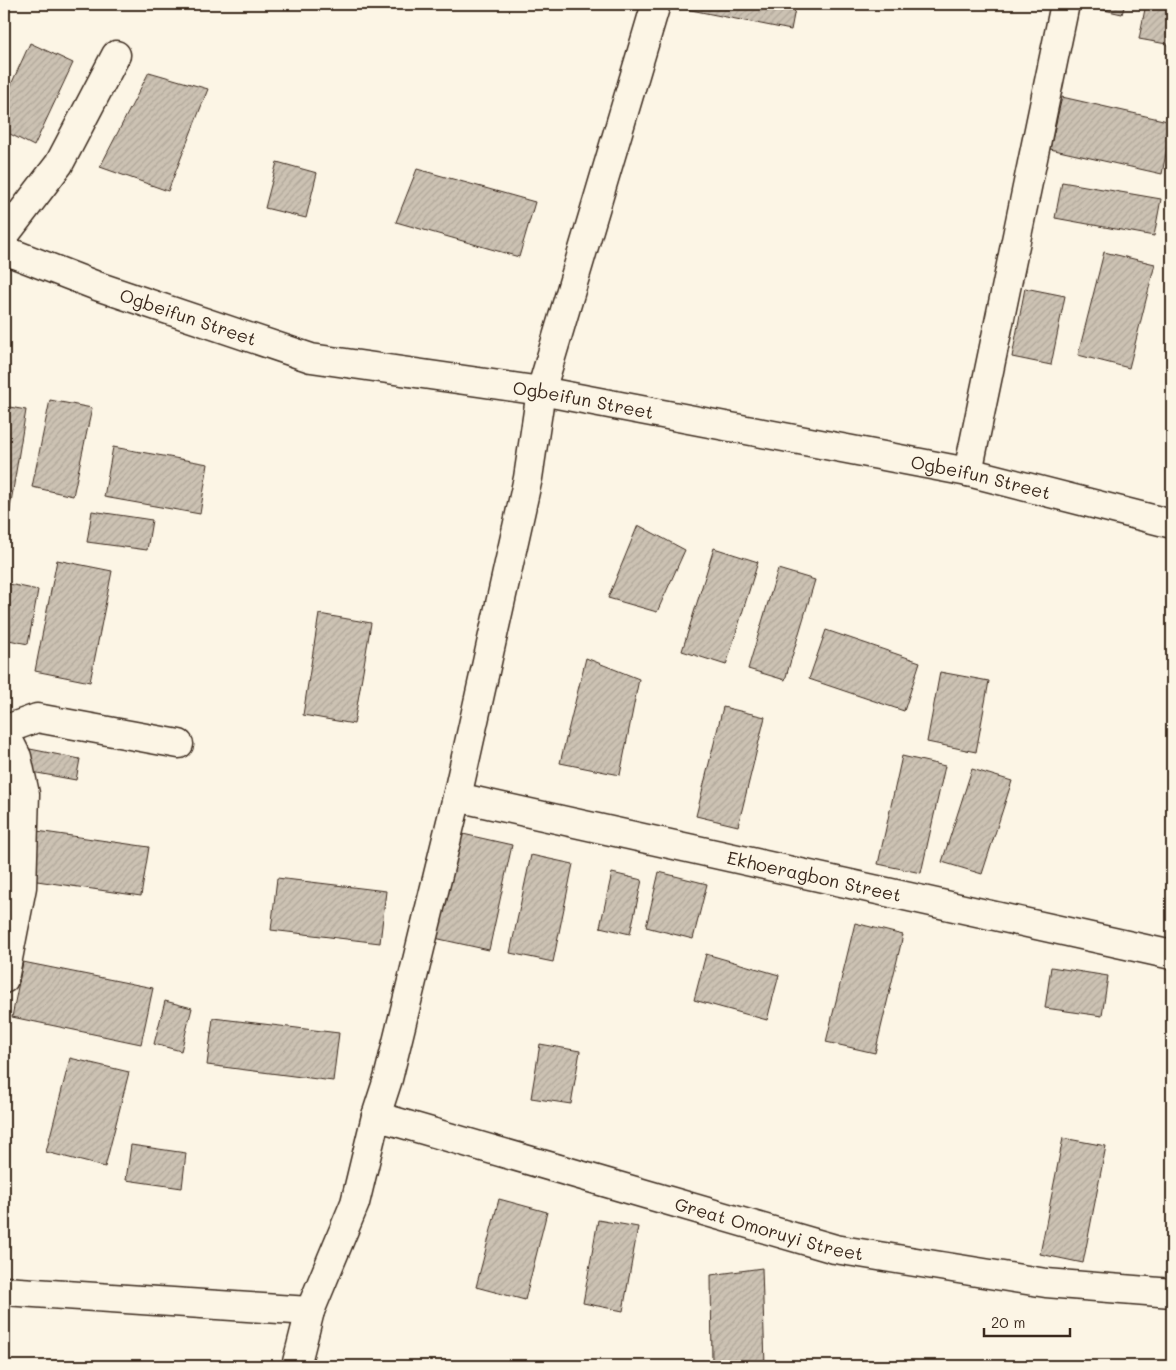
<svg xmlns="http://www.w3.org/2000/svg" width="1176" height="1370" viewBox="0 0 1176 1370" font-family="Mali,sans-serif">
  <defs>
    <pattern id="building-hatch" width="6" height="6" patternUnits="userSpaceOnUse" patternTransform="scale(1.25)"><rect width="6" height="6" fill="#ccc2b3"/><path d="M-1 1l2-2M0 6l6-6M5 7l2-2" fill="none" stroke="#b0a79a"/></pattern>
  </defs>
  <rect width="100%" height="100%" fill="#fcf5e5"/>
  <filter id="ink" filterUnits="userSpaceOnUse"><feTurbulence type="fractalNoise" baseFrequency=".02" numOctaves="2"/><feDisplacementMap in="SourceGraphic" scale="10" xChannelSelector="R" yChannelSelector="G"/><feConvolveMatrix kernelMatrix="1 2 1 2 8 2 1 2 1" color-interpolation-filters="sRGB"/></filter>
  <g filter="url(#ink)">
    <path fill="url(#building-hatch)" stroke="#3b2a1e" d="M687,4H796L791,30L686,9Z
      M1086,4H1125L1122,14L1086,6Z
      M1146,4H1172V45L1139,39Z
      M30,43L73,63L34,146L4,131V100Z
      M149,72L208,89L168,191L100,167Z
      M1062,97L1172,122L1162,174L1050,149Z
      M277,162L317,173L306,218L265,208Z
      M417,169L535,202L519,257L396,222Z
      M1062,182L1161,199L1154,236L1055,218Z
      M1104,252L1155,264L1129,368L1078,355Z
      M1025,288L1065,296L1051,365L1012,357Z
      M50,400L92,408L73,496L32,487Z
      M4,406L26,410L8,521H4Z
      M113,447L208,464L200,514L104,497Z
      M92,511L152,520L147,550L87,542Z
      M638,525L685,550L657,612L608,598Z
      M714,548L758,562L726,665L682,651Z
      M57,560L112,571L90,682L35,671Z
      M778,569L815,580L785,680L748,669Z
      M4,583L38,590L28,644L4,639Z
      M319,614L371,623L354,724L303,715Z
      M826,630L920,662L904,711L809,679Z
      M586,658L639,679L620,775L560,763Z
      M940,672L989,681L976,752L927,742Z
      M723,707L765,717L738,826L696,816Z
      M30,749L80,759L76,780L26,771Z
      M902,756L945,766L921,873L878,864Z
      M972,769L1012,781L982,874L942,862Z
      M37,831L149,847L141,896L30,880Z
      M454,832L512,845L489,950L430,937Z
      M531,855L573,864L553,962L510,953Z
      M659,872L707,884L693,939L646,927Z
      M612,873L642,880L630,934L600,927Z
      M277,878L386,891L380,943L271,930Z
      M855,923L903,935L875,1053L826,1042Z
      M706,954L779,975L767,1020L694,1000Z
      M23,962L153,988L141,1044L12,1017Z
      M1051,967L1108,976L1102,1016L1045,1008Z
      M165,1001L192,1008L181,1051L154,1044Z
      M213,1018L339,1033L333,1081L207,1065Z
      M540,1044L580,1051L571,1104L531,1098Z
      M70,1058L129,1072L105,1167L46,1152Z
      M1063,1138L1106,1146L1083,1263L1040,1254Z
      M131,1145L186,1153L182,1188L126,1180Z
      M499,1199L547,1212L525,1300L476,1287Z
      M598,1220L638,1227L623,1311L583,1303Z
      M762,1268L765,1366H712L711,1275Z"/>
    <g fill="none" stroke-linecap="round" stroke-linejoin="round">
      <defs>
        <g id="minor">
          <path d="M4,236L59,164L116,55"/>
          <path id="s1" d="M4,250L97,286L311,358L541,391L968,472L1172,524"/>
          <path d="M968,472L1065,4"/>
          <path d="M4,730L37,718L179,744"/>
          <path d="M4,731L17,757L25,794L22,887L4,979"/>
          <path id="s2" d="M457,797L1172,955"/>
          <path id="s3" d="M376,1116L835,1249L1046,1283L1172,1293"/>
          <path d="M4,1291L310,1311"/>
          <path d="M296,1366L310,1311L355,1203L376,1116L388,1079L457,797L528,478L541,391L656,4"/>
        </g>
      </defs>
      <use href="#minor" stroke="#3b2a1e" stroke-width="31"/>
      <use href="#minor" stroke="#fcf5e5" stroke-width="28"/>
    </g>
  </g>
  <g text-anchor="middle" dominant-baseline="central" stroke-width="4.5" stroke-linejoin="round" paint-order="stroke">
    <g font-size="18" fill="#3b2a1e" stroke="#fcf5e5">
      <text stroke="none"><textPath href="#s1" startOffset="196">Ogbeifun Street</textPath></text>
      <text stroke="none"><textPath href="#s1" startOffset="601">Ogbeifun Street</textPath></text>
      <text stroke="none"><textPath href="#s1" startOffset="1006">Ogbeifun Street</textPath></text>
      <text stroke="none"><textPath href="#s2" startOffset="366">Ekhoeragbon Street</textPath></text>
      <text stroke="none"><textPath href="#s3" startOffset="409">Great Omoruyi Street</textPath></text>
    </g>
  </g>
  <rect width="1176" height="1370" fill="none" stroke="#fcf5e5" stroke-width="20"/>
  <rect x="10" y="10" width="1156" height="1350" fill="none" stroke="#3b2a1e" stroke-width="2" filter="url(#ink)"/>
  <path d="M984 1328v8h86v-8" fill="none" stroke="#3b2a1e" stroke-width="2.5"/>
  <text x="991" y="1328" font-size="15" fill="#3b2a1e" stroke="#fcf5e5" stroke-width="4" paint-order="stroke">20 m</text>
</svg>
